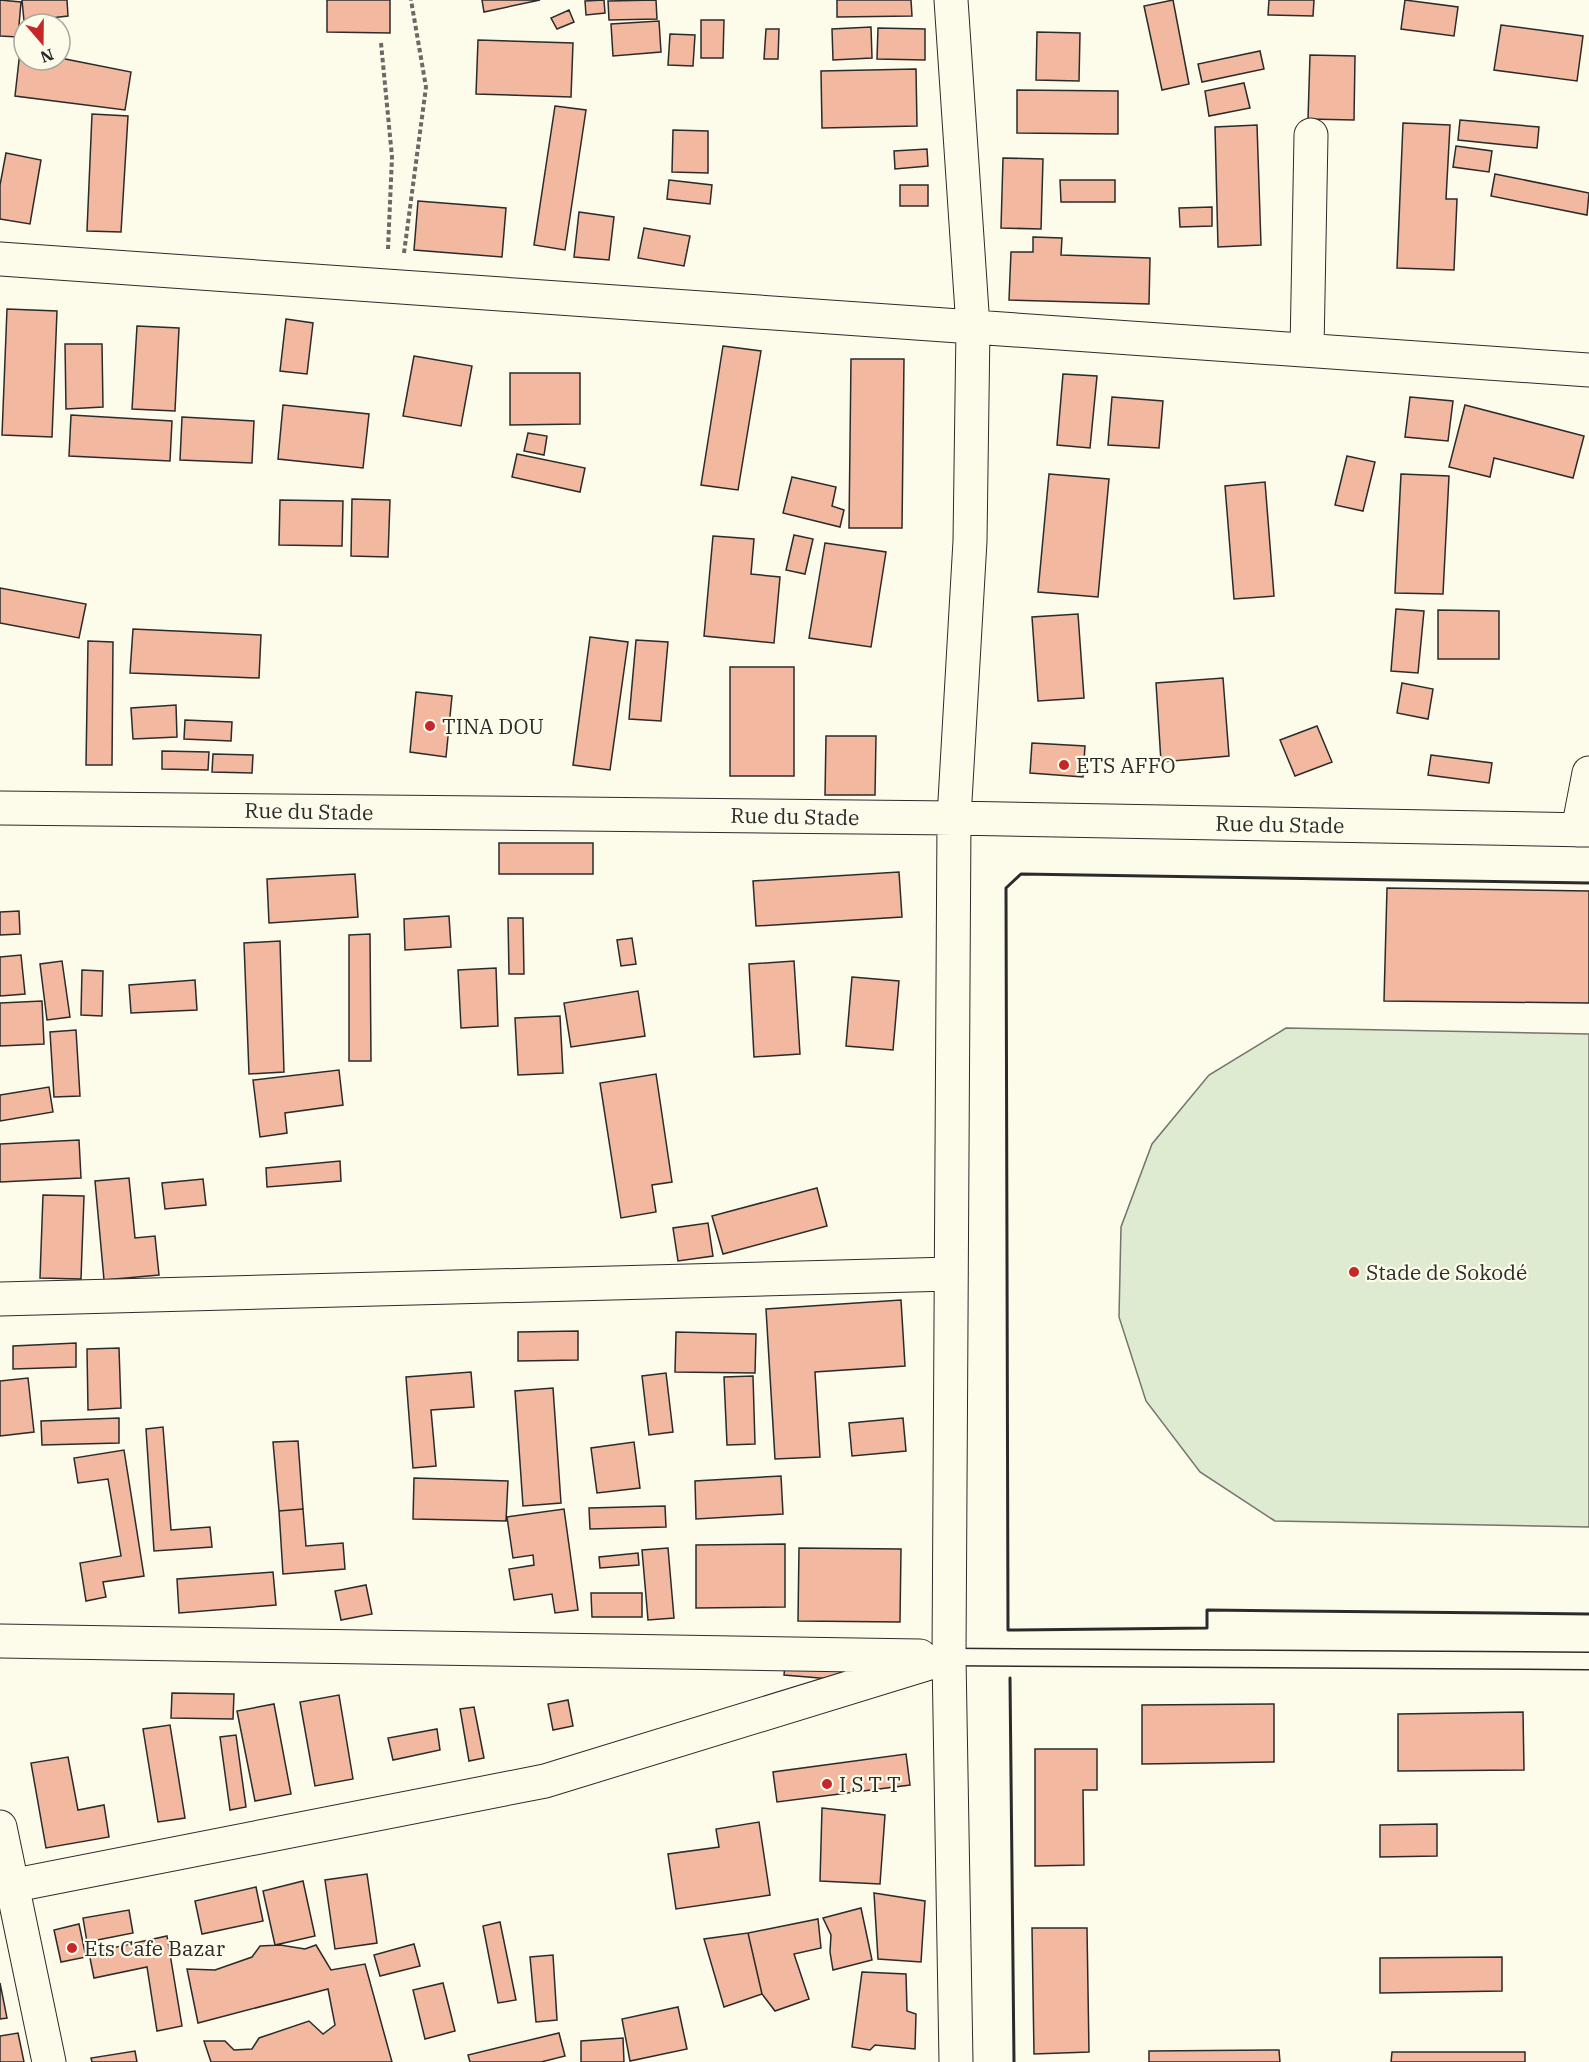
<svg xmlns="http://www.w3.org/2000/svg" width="1589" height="2062" viewBox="0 0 1589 2062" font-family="'IBM Plex Serif',serif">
  <rect width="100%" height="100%" fill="#fdfbea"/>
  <path fill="#deebd1" stroke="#74746e" stroke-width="1.5" d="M1286,1028L1589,1034V1527L1275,1521L1200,1472L1146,1401L1119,1317L1121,1227L1152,1144L1209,1075Z"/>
  <path fill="#f2b8a0" stroke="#2b2b2b" stroke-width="1.5" d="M0,0L21,2L18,37L0,36Z
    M22,0H67L68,16L24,21Z
    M327,0H390V33L327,32Z
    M482,0H540L484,12Z
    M604,0L605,13L586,15L585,1Z
    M656,0L657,19L609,20L608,1Z
    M837,0H911L912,16L837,17Z
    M1173,0L1189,84L1162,90L1144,6Z
    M1269,0H1314L1313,16L1268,15Z
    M1405,0L1458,7L1454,36L1401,29Z
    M569,10L574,22L557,29L551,18Z
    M701,20H724L723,58H701Z
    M659,21L661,52L613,56L611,24Z
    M1501,25L1583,36L1577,81L1494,70Z
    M871,27L872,58L833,60L832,29Z
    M878,28L925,29V60L877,59Z
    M766,29H779L778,59H764Z
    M1037,32L1080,33L1079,81L1036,80Z
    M670,34L695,35L693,66L668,65Z
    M478,40L573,43L571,97L476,94Z
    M20,51H24V60H60V58L131,72L125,110L15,96Z
    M1260,51L1264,69L1202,82L1198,64Z
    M1310,55L1355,56L1354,120L1308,119Z
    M916,69L917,126L822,128L821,71Z
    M1244,83L1250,108L1209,116L1205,91Z
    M1017,90L1118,91V134L1017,133Z
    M555,106L586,110L565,250L534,245Z
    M92,114L128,116L121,232L87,231Z
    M1460,120L1539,127L1537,148L1458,140Z
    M1403,123L1450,125L1446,199H1457L1454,270L1397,268Z
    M1257,125L1261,245L1218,247L1215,127Z
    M673,130L708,131V173L672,172Z
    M1456,146L1492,151L1489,172L1453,167Z
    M927,149L928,166L895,169L894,151Z
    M6,153L41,160L30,224L0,219V185Z
    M1003,158L1043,159L1041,229L1001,228Z
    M1495,174L1589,193L1587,215L1491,196Z
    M669,180L712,185L710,204L667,199Z
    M1060,180H1115V202H1061Z
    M900,185H928V206H900Z
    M418,201L506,208L502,257L414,250Z
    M1212,207V226L1180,227L1179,208Z
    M579,212L614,217L609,260L574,257Z
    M644,228L690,236L684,266L638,258Z
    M1033,237L1062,238L1061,255L1150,258L1149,304L1009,300L1011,252H1033Z
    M7,309L57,311L52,437L2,435Z
    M286,319L313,323L307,374L280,371Z
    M137,326L179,328L175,411L132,409Z
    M65,344H102L103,407L66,409Z
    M723,346L761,351L738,490L701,485Z
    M414,356L472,366L461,426L403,416Z
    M851,359H904L902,528H849Z
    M510,373H580V424L510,425Z
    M1063,374L1097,376L1090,448L1057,445Z
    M1112,397L1163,401L1159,448L1108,445Z
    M1410,397L1453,401L1448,441L1405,437Z
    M283,405L369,414L363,468L278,459Z
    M1465,405L1584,436L1573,478L1494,458L1490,477L1449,467Z
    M71,415L172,421L170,461L69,456Z
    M182,417L254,421L252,463L180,460Z
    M528,433L547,436L544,455L524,451Z
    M517,454L585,468L580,492L512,477Z
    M1347,456L1375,462L1363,511L1335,505Z
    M1049,474L1109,479L1098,597L1038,592Z
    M1401,474L1449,476L1443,594L1395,593Z
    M792,477L836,487L832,506L844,510L840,527L783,513Z
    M1265,482L1274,596L1234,599L1225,486Z
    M352,499L390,500L388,557L351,556Z
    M280,500L343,501L342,546L279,545Z
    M794,535L813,539L805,574L786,570Z
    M713,536L754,539L751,574L780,577L774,643L704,636Z
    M825,543L886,552L871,647L809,638Z
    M0,588L86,604L79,638L0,623Z
    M1396,609L1424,611L1418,673L1391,671Z
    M1438,610L1499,611V659H1438Z
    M1078,614L1084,698L1038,701L1032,617Z
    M133,629L261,635L259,678L130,673Z
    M590,637L628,642L610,770L573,765Z
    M636,640L668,642L661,721L629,719Z
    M88,641L113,642L112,765H86Z
    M730,667H794V776H730Z
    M1223,678L1229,756L1161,762L1156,683Z
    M1402,683L1433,689L1428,719L1397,713Z
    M416,692L452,696L446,757L410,752Z
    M176,705L177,737L133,739L131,708Z
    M185,720L232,722L231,741L184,739Z
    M1317,726L1332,762L1295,776L1280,740Z
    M826,736H876L875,795H825Z
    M1032,743L1085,746L1083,777L1030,773Z
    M162,751L209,752L208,770L162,769Z
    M213,754L253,755L252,773L212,772Z
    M1431,755L1492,763L1489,783L1428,775Z
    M499,843H593V874H499Z
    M899,872L902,917L756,926L753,881Z
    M355,874L358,917L269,923L267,879Z
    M1387,888L1589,891V1003L1384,1001Z
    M19,911L20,934L0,935V912Z
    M449,916L451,947L405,950L404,919Z
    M508,918H523L524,974H509Z
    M370,934L371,1061H349V935Z
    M632,938L636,964L621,966L617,940Z
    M280,941L284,1072L249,1074L244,943Z
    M21,955L25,994L0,996V957Z
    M62,961L70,1017L47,1020L40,964Z
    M794,961L800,1054L754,1057L749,964Z
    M496,968L498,1026L461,1028L458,970Z
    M82,970L103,971L102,1016L81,1015Z
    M852,977L899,981L893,1050L846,1046Z
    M195,980L197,1010L131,1013L129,985Z
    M638,991L645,1036L571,1047L564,1003Z
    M42,1001L44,1044L0,1046V1003Z
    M560,1016L563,1073L518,1075L515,1018Z
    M76,1030L80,1096L54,1097L50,1032Z
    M339,1070L343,1105L285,1113L287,1133L260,1137L253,1080Z
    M656,1074L672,1182L652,1185L656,1212L621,1218L600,1083Z
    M49,1087L53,1112L0,1121V1095Z
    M79,1140L81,1178L0,1182V1144Z
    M340,1161L341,1181L267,1187L266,1168Z
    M129,1178L135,1238L155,1236L159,1275L104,1280L95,1181Z
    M203,1179L206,1205L165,1209L162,1183Z
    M817,1188L827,1226L723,1254L712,1216Z
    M43,1195L84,1196L81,1279L40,1278Z
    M708,1223L713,1256L678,1261L673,1228Z
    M901,1300L905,1366L815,1372L820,1457L775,1459L766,1309Z
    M578,1331V1360L518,1361V1332Z
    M676,1332L756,1334L755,1373L675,1372Z
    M76,1343V1367L13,1369V1346Z
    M119,1348L121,1408L88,1410L87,1349Z
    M471,1372L474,1407L431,1410L436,1466L413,1468L406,1377Z
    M666,1373L673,1432L649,1435L642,1376Z
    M753,1376L755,1444L727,1445L724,1377Z
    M28,1378L34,1432L0,1436V1381Z
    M553,1388L561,1503L523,1506L515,1391Z
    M119,1418V1443L42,1445L41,1421Z
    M903,1418L906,1451L852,1456L849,1423Z
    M163,1427L171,1530L210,1527L212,1547L154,1551L146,1429Z
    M298,1441L303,1509L279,1511L273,1442Z
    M634,1442L640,1488L597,1493L591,1448Z
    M124,1450L144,1576L103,1582L106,1597L86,1601L80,1563L121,1556L108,1479L78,1483L74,1458Z
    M781,1476L783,1514L696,1519L695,1481Z
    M414,1478L508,1481L506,1521L413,1519Z
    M665,1506L666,1527L590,1529L589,1508Z
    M303,1509L306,1546L343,1543L345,1569L283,1574L279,1511Z
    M564,1509L578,1610L555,1613L552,1594L514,1600L509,1569L534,1565L533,1555L513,1558L507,1517Z
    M785,1544V1607L696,1608V1545Z
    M668,1548L674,1618L648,1620L642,1550Z
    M799,1548L901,1549L900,1622L798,1621Z
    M638,1553L639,1565L600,1568L599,1557Z
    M273,1572L276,1605L179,1613L177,1579Z
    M366,1585L372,1614L341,1620L335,1591Z
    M591,1593H642V1617H592Z
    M785,1665L856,1672L855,1681L784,1675Z
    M172,1693L234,1694L233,1719L171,1718Z
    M339,1695L353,1779L315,1786L300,1702Z
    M568,1700L573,1726L553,1730L548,1704Z
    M274,1704L291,1794L255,1801L237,1711Z
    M1274,1704V1762L1142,1764V1705Z
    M474,1707L484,1758L469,1761L460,1709Z
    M1523,1712L1524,1770L1398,1771V1714Z
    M170,1725L185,1818L158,1822L143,1729Z
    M437,1729L440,1750L393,1760L388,1738Z
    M236,1735L246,1807L230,1810L220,1737Z
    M1035,1749H1097V1790H1083L1084,1865L1035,1866Z
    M906,1754L910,1785L777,1802L773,1772Z
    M68,1757L78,1810L104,1805L109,1837L46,1848L31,1763Z
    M822,1808L885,1815L880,1884L820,1881Z
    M759,1822L770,1895L676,1909L668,1854L719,1847L716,1829Z
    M1437,1824V1856L1380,1857V1825Z
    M367,1874L377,1943L335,1949L325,1880Z
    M303,1881L315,1936L275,1945L263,1891Z
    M256,1887L263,1921L202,1934L195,1901Z
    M874,1893L925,1901L921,1962L878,1959Z
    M861,1908L872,1960L833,1970L830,1952L831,1935L823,1918Z
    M129,1910L133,1933L87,1942L83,1918Z
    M818,1919L821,1948L794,1954L809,1999L775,2011L762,1994L748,1933Z
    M500,1922L516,2000L498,2003L483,1926Z
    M79,1924L86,1957L61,1962L54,1930Z
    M1032,1928H1087L1089,2052L1034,2054Z
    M748,1933L762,1994L724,2007L704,1939Z
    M167,1936L182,2026L157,2031L147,1967L94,1978L89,1953Z
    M414,1944L420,1966L380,1976L374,1955Z
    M280,1945L305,1949L316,1945L331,1970L365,1964L392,2062H211L204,2041H225L234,2050L252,2049L259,2038L309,2021L323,2034L335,2025L328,1989L198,2023L187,1969L215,1970L252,1957L260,1946Z
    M553,1955L557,2020L536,2022L530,1957Z
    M1502,1957V1991L1380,1993V1958Z
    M862,1972L906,1974L907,2011L916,2014L915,2049L875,2045L870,2050L852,2047Z
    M0,1983L7,2018L0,2019Z
    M443,1983L455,2031L425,2039L413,1990Z
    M678,2007L687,2049L630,2061L622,2019Z
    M18,2033L24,2062H0V2036Z
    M559,2033L565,2056L541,2062H470L468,2055Z
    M623,2038L624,2062H581V2041Z
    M1279,2050L1280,2062H1149V2051Z
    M135,2051L137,2062H92L91,2058Z
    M1392,2052H1525V2062H1391Z"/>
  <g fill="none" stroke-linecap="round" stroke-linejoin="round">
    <defs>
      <path id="service" d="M949,1657L1589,1661"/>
      <path id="minor" d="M951,0L973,327L970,541L954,818L949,1657L956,2062
        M0,259L1589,370
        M1307,350L1311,135
        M0,808L954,818L1589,830
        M1578,830L1589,773
        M0,1299L951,1274
        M0,1641L920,1656
        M0,1827L49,2062
        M0,1888L545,1781L949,1657"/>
    </defs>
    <use href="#service" stroke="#2b2b2b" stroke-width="19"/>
    <use href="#minor" stroke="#2b2b2b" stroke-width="35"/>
    <path stroke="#6a6964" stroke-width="4" stroke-dasharray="4.5 3" stroke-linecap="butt" d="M381,43L392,157L388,249
      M404,253L426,87L411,0"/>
    <use href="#service" stroke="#fdfbea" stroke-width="16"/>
    <use href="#minor" stroke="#fdfbea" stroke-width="33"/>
    <path stroke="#2b2b2b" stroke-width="3" d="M1589,883L1021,874L1006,888L1008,1630L1207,1628V1610L1589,1614
      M1010,1678L1014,2062"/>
  </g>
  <g fill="#c62828" stroke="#fdfbea" stroke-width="2">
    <circle cx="430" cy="726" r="6"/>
    <circle cx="1064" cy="765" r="6"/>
    <circle cx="1354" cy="1272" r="6"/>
    <circle cx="827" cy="1784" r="6"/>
    <circle cx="72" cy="1948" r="6"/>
  </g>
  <g text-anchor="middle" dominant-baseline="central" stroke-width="4.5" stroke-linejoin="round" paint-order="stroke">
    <g font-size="21" fill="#2b2b2b" stroke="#fdfbea" text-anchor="start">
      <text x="442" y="726">TINA DOU</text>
      <text x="1076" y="765">ETS AFFO</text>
      <text x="1366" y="1272">Stade de Sokodé</text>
      <text x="839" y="1784">I S T T</text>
      <text x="84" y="1948">Ets Cafe Bazar</text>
    </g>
    <g font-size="21" fill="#2b2b2b" stroke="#fdfbea">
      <text transform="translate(309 811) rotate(1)">Rue du Stade</text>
      <text transform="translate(795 816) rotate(1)">Rue du Stade</text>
      <text transform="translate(1280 824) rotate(1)">Rue du Stade</text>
    </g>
  </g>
  <g transform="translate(42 42) rotate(160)"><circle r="28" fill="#fdfbea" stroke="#a9a89e" stroke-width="1.5"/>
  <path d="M0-4.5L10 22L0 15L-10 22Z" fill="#c62828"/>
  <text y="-9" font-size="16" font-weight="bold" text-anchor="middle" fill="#2b2b2b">N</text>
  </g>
</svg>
